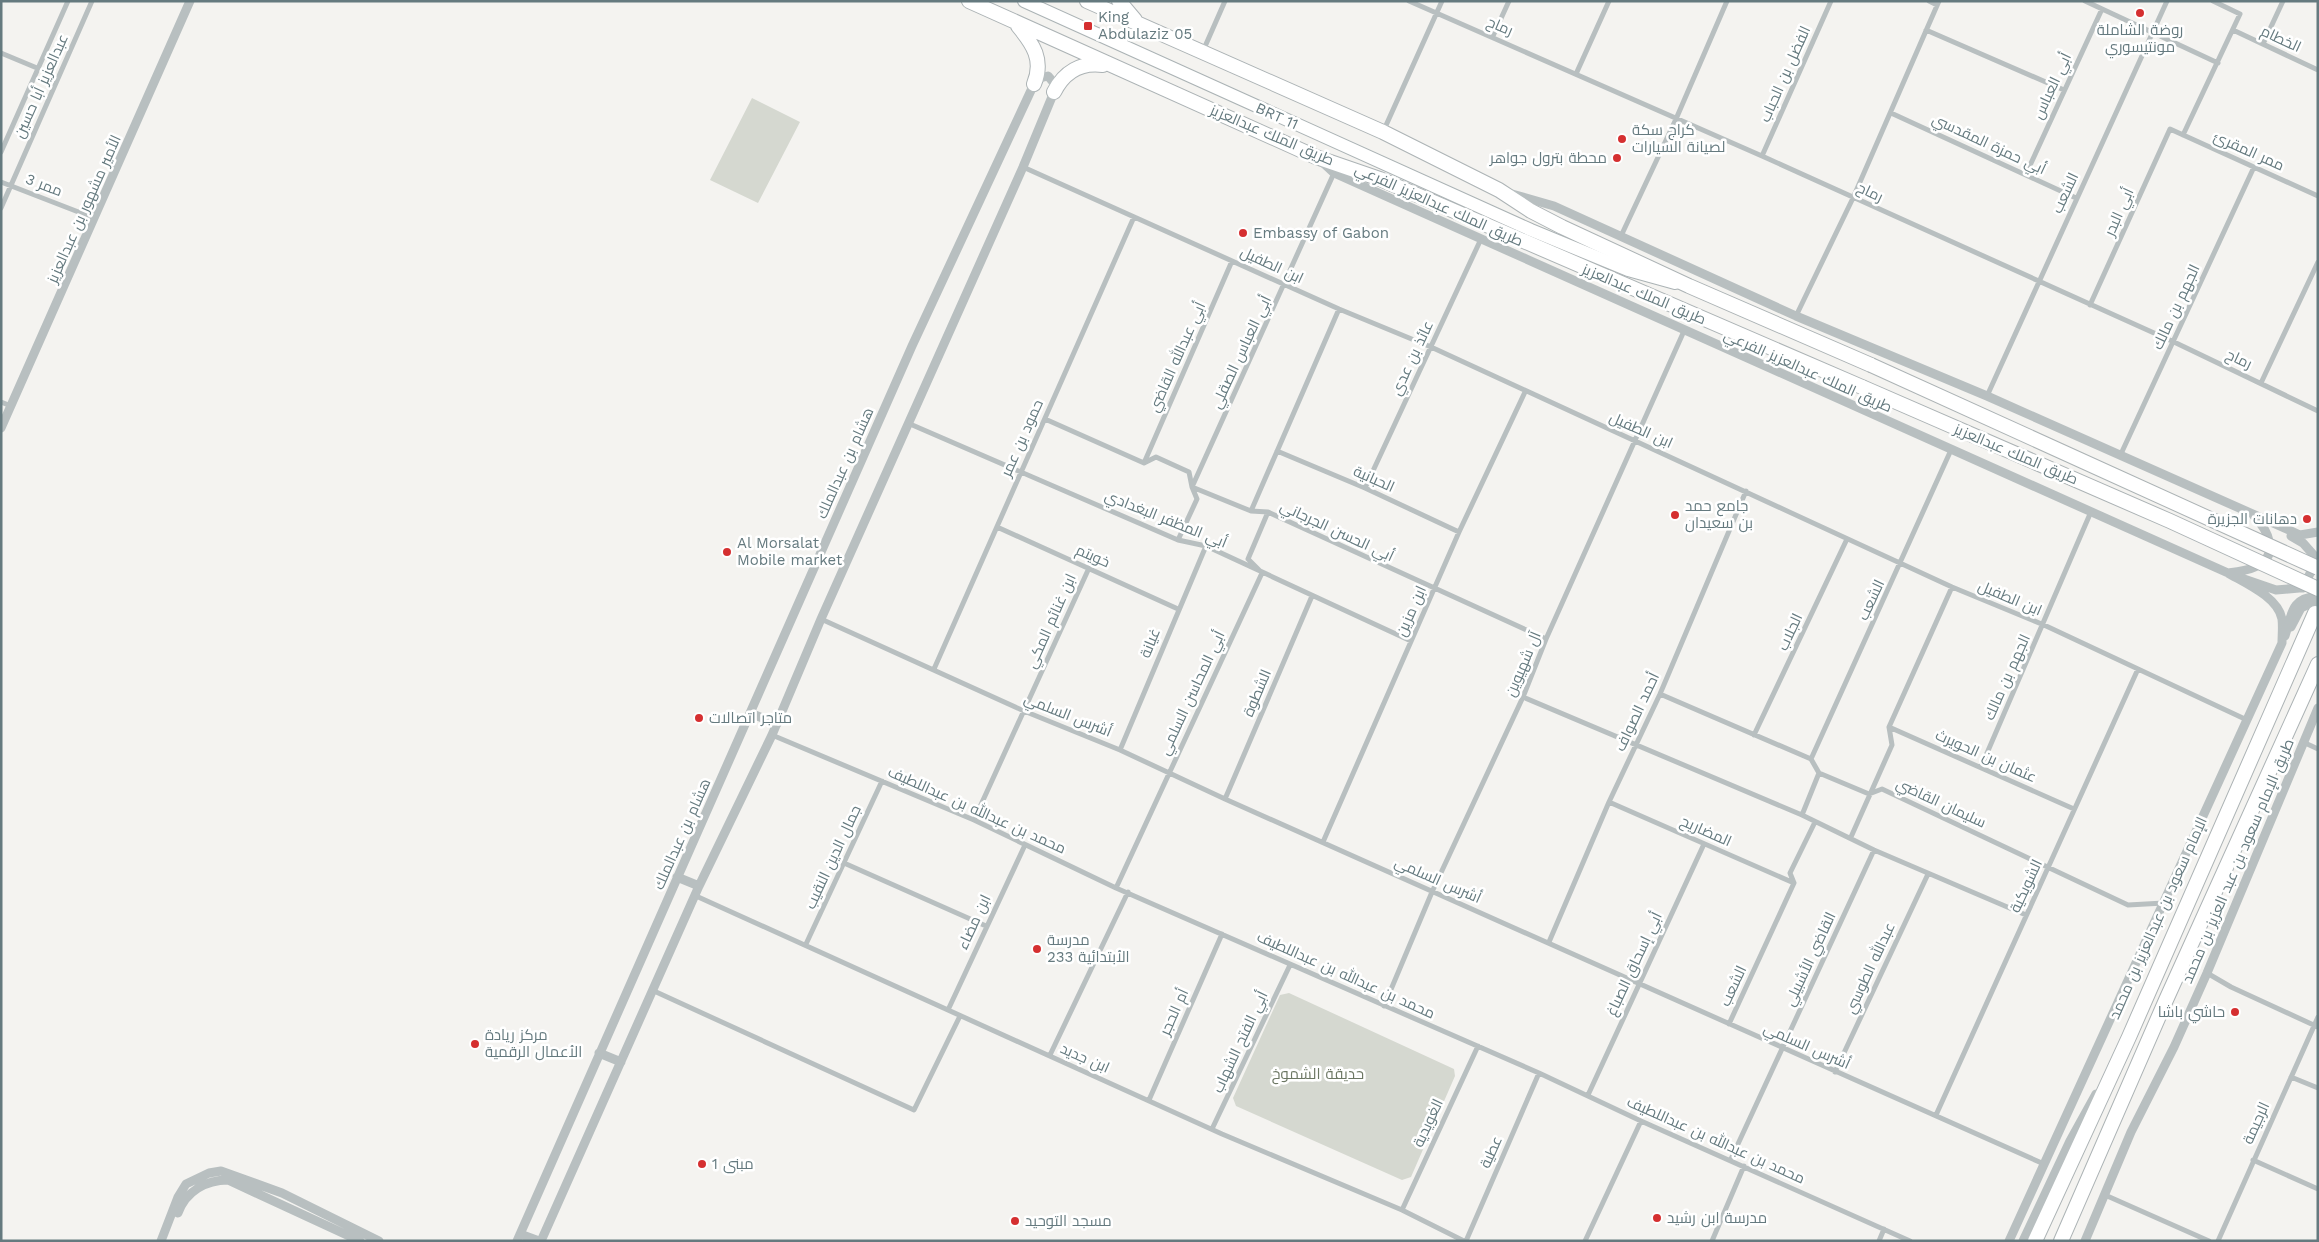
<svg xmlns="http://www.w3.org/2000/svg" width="2319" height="1242" viewBox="0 0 2319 1242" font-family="'Work Sans',Cairo,sans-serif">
  <rect width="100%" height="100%" fill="#f4f3f0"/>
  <path fill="#d5d8d0" d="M752,98L800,122L758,203L710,180Z
    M1289,993L1454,1069L1455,1076L1411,1177L1402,1180L1236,1106L1233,1098L1280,995Z"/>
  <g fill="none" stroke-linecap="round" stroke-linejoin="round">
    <defs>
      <path id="secondary" d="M1024,1L1531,230L1628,270L1675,283"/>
      <path id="primary" d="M969,1L1316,157L1380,179L1862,387
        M1087,1L1383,132L1499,190L1531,211L1562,227L1689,286L1871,365
        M1119,1L1135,20
        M1018,26C1033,44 1044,60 1034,84
        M1054,92C1064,72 1081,62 1103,65
        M2035,1241L2129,1037L2315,613
        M2061,1241L2166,1000L2318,664"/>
    </defs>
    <use href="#secondary" stroke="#abb3b5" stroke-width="14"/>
    <use href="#primary" stroke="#acb3b5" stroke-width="16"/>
    <path stroke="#b8bfc0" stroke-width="5" d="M1409,1L1762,156L2174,342L2318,411
      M1929,1L1937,5
      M2085,1L2218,63
      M1926,30L2064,90
      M2233,30L2318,70
      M1493,36L1509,1
      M2263,44L2283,1
      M1203,51L1225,1
      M1,53L37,68
      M1576,74L1609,1
      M1891,113L2076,198
      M1383,132L1442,1
      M2183,135L2240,14L2213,1
      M1,152L68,1
      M1762,156L1831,1
      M1023,167L1339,309L1431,347L1952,587L2044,625L2247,720
      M2026,174L2102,9
      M1,182L94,218
      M1,208L92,1
      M1621,236L1676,119L1727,1
      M2090,305L2170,129L2318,196
      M1796,316L1853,198L1939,1
      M2261,383L2318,262
      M1987,396L2167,1
      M1,402L11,406
      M1045,419L1144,463L1156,457L1189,472L1192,487L1251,511L1268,512L1546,639
      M910,424L1178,540L1206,546L1411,641
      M1277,451L1365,488L1459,532
      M2120,456L2254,167
      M1144,463L1232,261
      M1365,488L1481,239
      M1251,511L1339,309
      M997,527L1178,609
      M1178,540L1197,499L1192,487L1334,173
      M821,619L1024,711L1120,750L1225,799L2044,1164
      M934,669L1134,217
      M1660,694L1811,759L1819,773L1869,794L1882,789L2128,905L2164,903
      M1523,697L1802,815L1874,850L2026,915
      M1889,727L2074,809
      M772,735L974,820L1116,888L1539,1073L1641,1121L1910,1241
      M1754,735L1847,539
      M2303,742L2318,749
      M1120,750L1206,546
      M1811,759L1951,450
      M1981,767L2090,514
      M1225,799L1312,596
      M1609,802L1794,883
      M1802,815L1819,773
      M974,820L1089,568
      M1851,837L1892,745L1889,727L1952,587
      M1323,842L1459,532L1525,392
      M844,863L986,926
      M1116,888L1262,573L1248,559L1268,512
      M696,896L1222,1134L1402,1210L1464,1241
      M1549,942L1609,802L1660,694L1746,491
      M806,944L882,781
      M2207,973L2231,987L2318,1027
      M654,991L914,1110L960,1016
      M1384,1006L1432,892L1523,697L1546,639L1684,331
      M948,1010L1025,845
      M1729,1024L1794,883L1790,873L1815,822
      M1050,1055L1128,892
      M1835,1072L1928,874
      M2291,1077L2318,1088
      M1588,1095L1704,844
      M1149,1100L1222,934
      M1936,1115L2138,669
      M1212,1129L1290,965
      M1731,1159L1874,850
      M2253,1160L2318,1189
      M2105,1195L2209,1241
      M1402,1210L1478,1046
      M1466,1241L1539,1073
      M1585,1241L1641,1121
      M1712,1241L1744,1166
      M1879,1241L1884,1229
      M2218,1241L2318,1017"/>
    <path stroke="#b8bfc0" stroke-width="9" d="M1320,160L1334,173L2228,573C2245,583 2278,597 2282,619C2283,627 2282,635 2282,643L2009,1241
      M1512,194L1554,206L1796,316L1987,396L2300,535L2318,532
      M1,428L190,1
      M2291,536L2303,543L2318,560
      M2228,573C2236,572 2246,571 2255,567C2281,556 2268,530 2254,516
      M2244,579L2276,590L2310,587
      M2303,588L2316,561
      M2291,627L2301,608L2314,602L2318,604
      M2285,636C2292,613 2291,598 2318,596
      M750,713L777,724
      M677,877L699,886
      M599,1053L621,1062
      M178,1213C186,1191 206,1180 228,1180L360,1241
      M520,1234L539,1241
      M161,1241L178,1197L186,1184L209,1173L221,1171L282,1193L379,1241
      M517,1241L912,346L1034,84L1040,78L1048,76L1054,83V92L1023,167L821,619L772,735L699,886L541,1241
      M2023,1241L2070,1141L2096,1094
      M2085,1241L2131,1132L2174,1047L2207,973L2318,708"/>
    <use href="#secondary" stroke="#fff" stroke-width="12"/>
    <use href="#primary" stroke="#fff" stroke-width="14"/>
    <defs>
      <path id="primary-bridge" d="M1871,365L2318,568
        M1862,387L2170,521L2318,589"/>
    </defs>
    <use href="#primary-bridge" stroke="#acb3b5" stroke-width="16" stroke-linecap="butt"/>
    <use href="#primary-bridge" stroke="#fff" stroke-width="14"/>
  </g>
  <g fill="#d52f30" stroke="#fff" stroke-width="2">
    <circle cx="2140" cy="13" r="5"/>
    <rect x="1083" y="21" width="10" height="10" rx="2.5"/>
    <circle cx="1622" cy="139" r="5"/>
    <circle cx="1617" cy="158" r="5"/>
    <circle cx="1243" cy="233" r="5"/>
    <circle cx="1675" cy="515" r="5"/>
    <circle cx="2307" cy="519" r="5"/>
    <circle cx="727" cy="552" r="5"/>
    <circle cx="699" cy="718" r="5"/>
    <circle cx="1037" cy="949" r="5"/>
    <circle cx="2235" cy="1012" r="5"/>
    <circle cx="475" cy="1044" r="5"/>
    <circle cx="702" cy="1164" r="5"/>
    <circle cx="1657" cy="1218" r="5"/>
    <circle cx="1015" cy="1221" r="5"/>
  </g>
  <g text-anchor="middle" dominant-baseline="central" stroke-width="5" stroke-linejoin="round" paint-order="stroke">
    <g font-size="15" fill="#657a7f" stroke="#fff" text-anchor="start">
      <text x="1098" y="17">King<tspan x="1098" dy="17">Abdulaziz 05</tspan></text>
      <text x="2140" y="30" text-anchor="middle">روضة الشاملة<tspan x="2140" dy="17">مونتيسوري</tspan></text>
      <text x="1632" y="130">كراج سكة<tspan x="1632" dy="17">لصيانة السيارات</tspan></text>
      <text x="1607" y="158" text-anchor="end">محطة بترول جواهر</text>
      <text x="1253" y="233">Embassy of Gabon</text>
      <text x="1685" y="506">جامع حمد<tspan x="1685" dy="17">بن سعيدان</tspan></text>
      <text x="2297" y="519" text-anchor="end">دهانات الجزيرة</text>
      <text x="737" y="543">Al Morsalat<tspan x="737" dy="17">Mobile market</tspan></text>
      <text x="709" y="718">متاجر اتصالات</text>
      <text x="1047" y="940">مدرسة<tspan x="1047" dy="17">الأبتدائية 233</tspan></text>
      <text x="2225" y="1012" text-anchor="end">حاشي باشا</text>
      <text x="485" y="1035">مركز ريادة<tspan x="485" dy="17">الأعمال الرقمية</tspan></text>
      <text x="712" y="1164">مبنى 1</text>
      <text x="1667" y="1218">مدرسة ابن رشيد</text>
      <text x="1025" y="1221">مسجد التوحيد</text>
    </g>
    <g font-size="15" fill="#657a7f" stroke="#fff">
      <text transform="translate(1500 26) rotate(23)">رماح</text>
      <text transform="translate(2281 39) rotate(25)">الخطام</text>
      <text transform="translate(1785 74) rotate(-66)">الفضل بن الحباب</text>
      <text transform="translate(41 86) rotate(-66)">عبدالعزيز أبا حسين</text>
      <text transform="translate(2052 86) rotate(-65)">أبي العباس</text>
      <text transform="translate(1277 116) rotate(24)">BRT 11</text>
      <text transform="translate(1272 135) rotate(23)">طريق الملك عبدالعزيز</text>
      <text transform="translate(1989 144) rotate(25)">أبي حمزة المقدسي</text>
      <text transform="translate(2249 151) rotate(24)">ممر المقرئ</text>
      <text transform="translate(44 185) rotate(21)">ممر 3</text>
      <text transform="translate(1870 192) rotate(25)">رماح</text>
      <text transform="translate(2065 193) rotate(-65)">الشعب</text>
      <text transform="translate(1439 205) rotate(24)">طريق الملك عبدالعزيز الفرعي</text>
      <text transform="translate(84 209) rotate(-66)">الأمير مشهور بن عبدالعزيز</text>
      <text transform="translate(2119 212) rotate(-66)">أبي البدر</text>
      <text transform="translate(1272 265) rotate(25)">ابن الطفيل</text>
      <text transform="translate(1644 294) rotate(23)">طريق الملك عبدالعزيز</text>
      <text transform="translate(2176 307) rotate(-65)">الجهم بن مالك</text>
      <text transform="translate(1241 352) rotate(-65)">أبي العباس الصقلي</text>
      <text transform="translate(1177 357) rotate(-66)">أبي عبدالله القاضي</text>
      <text transform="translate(1412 358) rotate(-65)">عائذ بن عدي</text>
      <text transform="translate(2239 359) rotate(25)">رماح</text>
      <text transform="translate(1808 371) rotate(24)">طريق الملك عبدالعزيز الفرعي</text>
      <text transform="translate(1641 430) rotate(24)">ابن الطفيل</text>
      <text transform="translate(1022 438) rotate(-66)">حمود بن عمر</text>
      <text transform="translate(2016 454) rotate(23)">طريق الملك عبدالعزيز</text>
      <text transform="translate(845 463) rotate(-66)">هشام بن عبدالملك</text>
      <text transform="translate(1374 479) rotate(24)">الحبانية</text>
      <text transform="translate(1166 519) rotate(22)">أبي المظفر البغدادي</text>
      <text transform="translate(1337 531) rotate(25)">أبي الحسن الجرجاني</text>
      <text transform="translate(1093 556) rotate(24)">خويتم</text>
      <text transform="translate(2010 598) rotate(23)">ابن الطفيل</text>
      <text transform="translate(1871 600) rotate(-65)">الشعب</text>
      <text transform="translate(1411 611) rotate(-66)">ابن مزين</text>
      <text transform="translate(1051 621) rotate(-66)">ابن غنائم المكي</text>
      <text transform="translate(1790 632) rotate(-65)">الجلاب</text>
      <text transform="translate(1150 643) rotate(-68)">غيانة</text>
      <text transform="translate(1523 664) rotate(-67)">آل شهيوين</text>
      <text transform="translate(2007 677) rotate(-66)">الجهم بن مالك</text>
      <text transform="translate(1192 693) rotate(-65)">أبي المحاسن السلمي</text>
      <text transform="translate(1257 693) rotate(-67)">الشطوة</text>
      <text transform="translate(1637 712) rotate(-65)">أحمد الصواف</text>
      <text transform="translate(1068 715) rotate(22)">أشرس السلمي</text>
      <text transform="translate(1986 756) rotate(24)">عثمان بن الحويرث</text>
      <text transform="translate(1941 803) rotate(25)">سليمان القاضي</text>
      <text transform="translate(977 810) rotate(24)">محمد بن عبدالله بن عبداللطيف</text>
      <text transform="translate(1706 831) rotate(24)">المضاريح</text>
      <text transform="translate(682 834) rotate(-66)">هشام بن عبدالملك</text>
      <text transform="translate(833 857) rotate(-65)">جمال الدين النقيب</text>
      <text transform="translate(2238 861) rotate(-67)">طريق الإمام سعود بن عبد العزيز بن محمد</text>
      <text transform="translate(1438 880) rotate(24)">أشرس السلمي</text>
      <text transform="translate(2026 886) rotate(-65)">الشويكية</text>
      <text transform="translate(2158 918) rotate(-66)">الإمام سعود بن عبدالعزيز بن محمد</text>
      <text transform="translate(974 922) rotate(-65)">ابن مضاء</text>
      <text transform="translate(1810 959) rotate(-65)">القاضي الأشبيلي</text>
      <text transform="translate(1634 964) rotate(-65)">أبي إسحاق الصباغ</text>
      <text transform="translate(1870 968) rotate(-65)">عبدالله الطوسي</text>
      <text transform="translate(1346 975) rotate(24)">محمد بن عبدالله بن عبداللطيف</text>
      <text transform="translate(1733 986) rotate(-65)">الشعب</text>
      <text transform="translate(1174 1012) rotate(-66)">أم الحجر</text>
      <text transform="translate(1240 1042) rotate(-65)">أبي الفتح الشهاب</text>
      <text transform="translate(1807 1046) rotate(24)">أشرس السلمي</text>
      <text transform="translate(1085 1058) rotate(24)">ابن جديد</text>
      <text transform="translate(1428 1123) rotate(-65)">الغويدية</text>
      <text transform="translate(2256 1123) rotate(-66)">الرجيمة</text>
      <text transform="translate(1716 1140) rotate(24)">محمد بن عبدالله بن عبداللطيف</text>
      <text transform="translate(1491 1152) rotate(-66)">عطية</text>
    </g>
    <g font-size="15" fill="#6c7763" stroke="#fff">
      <text x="1318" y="1074">حديقة الشموخ</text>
    </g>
  </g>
  <rect width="2319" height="1242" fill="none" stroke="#657a7f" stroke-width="5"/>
</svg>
